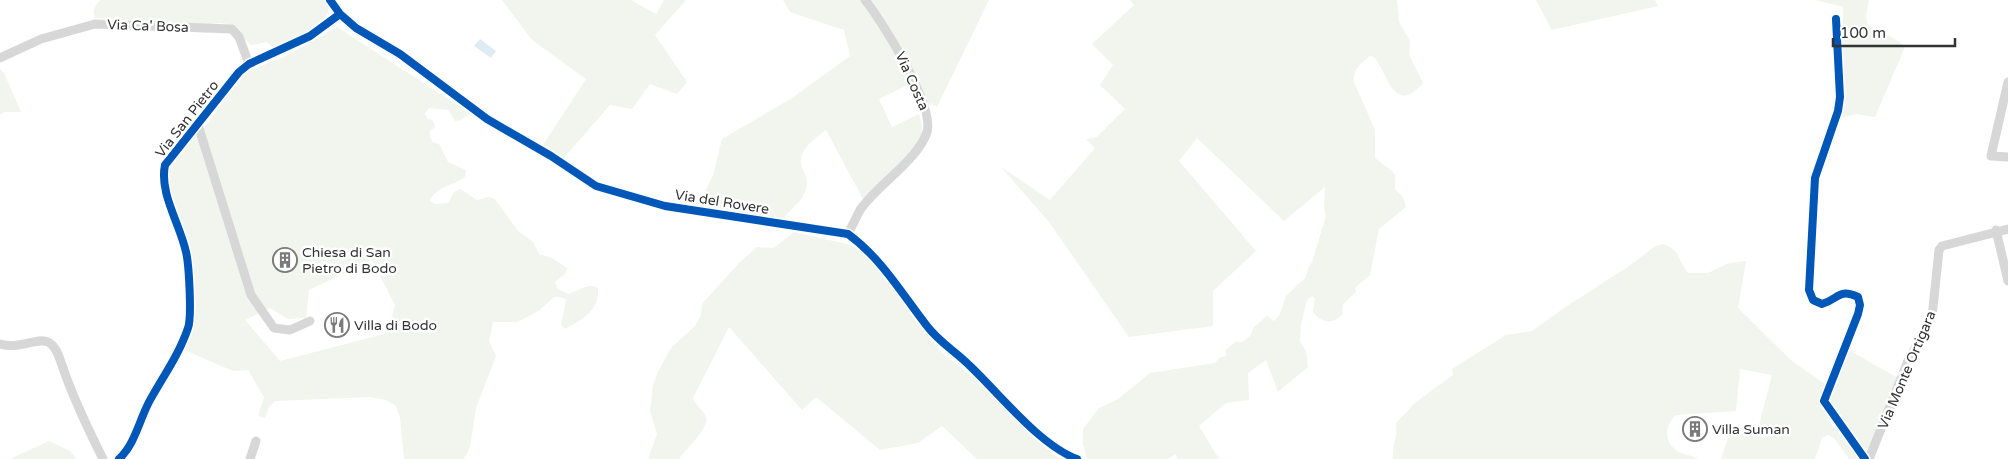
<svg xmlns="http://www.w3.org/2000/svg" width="2008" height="459" viewBox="0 0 2008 459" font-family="'Varela Round',sans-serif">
  <rect width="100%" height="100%" fill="#fff"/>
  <path fill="#f1f5ed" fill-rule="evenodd" d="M100,0H327L330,6C324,30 298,39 278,52L267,42L251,45L229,24L219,23L190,26L95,18C92,10 95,6 100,0Z
    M502,0H631L656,14L664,0H686L655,35L687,82L677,94L650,84L632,109L610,105L562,160L541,148L586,79L532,40Z
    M783,0H989L937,107L931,103L926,107L914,82L879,99L892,127L919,114C922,124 924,139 919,149C914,157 873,190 863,199L826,130C814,139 794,153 803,170C807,177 808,184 805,192C800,205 787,209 783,222L696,211L713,175L722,139L792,98L850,56L844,30L790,12Z
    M1130,0H1397L1399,22L1410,41L1409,55L1423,83C1393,118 1387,70 1374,57L1370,56C1360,64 1353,69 1354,82L1375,130V158L1392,171L1395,175V189L1403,197L1406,207L1379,229L1370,275L1355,288L1356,292L1343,304L1342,315C1332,325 1322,323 1313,312L1315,299L1312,296L1307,300L1301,324L1300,341L1306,351L1308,367L1278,392L1266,360L1248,373L1249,400L1226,403L1199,426L1219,459H1178L1175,454L1168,459H1087L1083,444V429L1099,408L1118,399L1150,373L1215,363L1219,358L1226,356V350L1235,342H1242L1250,336L1254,327L1267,316L1274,321L1279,316L1286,296L1306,277L1308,268L1312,262L1326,216L1324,207L1325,187L1284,221L1197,138L1179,161L1256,251L1213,291V326L1129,337L1049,222L1001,167L1050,200L1095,148L1086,139L1097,137L1125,109L1100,85L1113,65L1092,44L1134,5Z
    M1536,0H1655L1658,6L1552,30Z
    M1815,0H1869L1866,15L1867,24C1880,34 1894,35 1905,47L1875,117L1856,114L1840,118L1843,7Z
    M337,27L470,113L461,120L455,121L448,110L429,108L425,113L427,118L433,121L435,127L430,131V138L433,142L439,144L448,162L466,170L465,177C453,186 436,186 430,201L435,204L448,203L454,192L460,189L477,200L489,197L495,199L518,231L533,242L539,254L552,258L567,268L565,274L555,282L557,288L568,294C579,291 587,282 598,288C600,310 582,320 565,329L561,325L566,300L561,297H554L540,310L518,322H493L489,341L496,356L476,408L470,447L464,459H404L400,417L395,405L386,400L370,397L275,401L269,407L265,418L258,416L264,397L248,370L233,371L182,349L192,328L188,250L165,183L172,160L206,126L225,98L248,71L284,57ZM372,260L395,305L388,333L280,361L245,320L270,308L288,319L306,318L309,290Z
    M0,69L4,73L21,112H4L0,115Z
    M794,232L851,245L870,259L941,352L999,398L1035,438L1054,455L1062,459H977L942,426L918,443L880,450L816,397L802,410L729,327L693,398C696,406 703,410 706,417C711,426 685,450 679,459H648L657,434L650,411L653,385L658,372L671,348L695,326L701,315L702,304L739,263L757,247L774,248Z
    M1662,244C1680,248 1678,261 1688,273H1708L1729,263L1746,261L1738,308L1792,361L1831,388L1849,350L1901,380L1874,449L1858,447L1834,412L1827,419L1860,459H1849L1834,438L1828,435L1822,438L1815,459H1721L1728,438L1758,429L1772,375L1740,369L1736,411L1676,415C1664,426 1663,443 1679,452C1684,455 1692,455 1698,459H1393C1392,446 1398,436 1396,423L1416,402L1453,375L1452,369L1506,335L1532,331L1564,308L1629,266L1654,247Z
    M49,441L70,451L77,459H10Z"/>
  <path fill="#ddebf3" d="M480,39L496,51L491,58L474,46Z"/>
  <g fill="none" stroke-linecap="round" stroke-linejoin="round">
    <path stroke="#d7d7d7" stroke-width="9" d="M1836,19L1840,97L1838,111L1815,178L1809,290L1813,300L1822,304C1839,299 1838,288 1858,297L1860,305L1858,314L1824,401L1865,459
      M0,58L41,39L95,24L232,29L239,37L249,64
      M2008,82L1991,156L2008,157
      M198,125L251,295L274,328L290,330L310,321
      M1996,230L2008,281
      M848,234C852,226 856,218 860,210C876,186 918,160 927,132C935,106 882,21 865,0
      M0,344C19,350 37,337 48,342C57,346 60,360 63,368C74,400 88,429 103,459
      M119,459C135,444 139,421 149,402C162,378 179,355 188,328C192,318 189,264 186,252C180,224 159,193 165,165L239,72L249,64L310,36L340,14
      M250,459L256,441
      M1869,459L1908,361L1932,317L1939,250L1942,246L2008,229"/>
    <path stroke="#d7d7d7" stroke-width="10" d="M330,0L340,14L356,28L400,54L487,119L551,156L596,186L665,206L848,234C882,259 902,294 927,326C939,342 955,351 969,365C999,393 1039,445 1077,459"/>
    <defs>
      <path id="cycleway" d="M330,0L340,14L356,28L400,54L487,119L551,156L596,186L665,206L848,234C882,259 902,294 927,326C939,342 955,351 969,365C999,393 1039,445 1077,459
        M1836,19L1840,97L1838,111L1815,178L1809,290L1813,300L1822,304C1839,299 1838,288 1858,297L1860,305L1858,314L1824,401L1865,459
        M119,459C135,444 139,421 149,402C162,378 179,355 188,328C192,318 189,264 186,252C180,224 159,193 165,165L239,72L249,64L310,36L340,14"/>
    </defs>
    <use href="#cycleway" stroke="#fff" stroke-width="11"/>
    <use href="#cycleway" stroke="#0057b8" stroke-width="8"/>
  </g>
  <defs>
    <symbol id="building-ring" viewBox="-11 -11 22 22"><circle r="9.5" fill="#fff" stroke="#7a7a7a" stroke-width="1.5"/><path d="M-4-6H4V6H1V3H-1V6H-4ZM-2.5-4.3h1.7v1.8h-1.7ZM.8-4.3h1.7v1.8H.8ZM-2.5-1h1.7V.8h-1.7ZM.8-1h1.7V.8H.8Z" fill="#7a7a7a"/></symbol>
    <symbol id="restaurant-ring" viewBox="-11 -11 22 22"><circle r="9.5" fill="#fff" stroke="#7a7a7a" stroke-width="1.5"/><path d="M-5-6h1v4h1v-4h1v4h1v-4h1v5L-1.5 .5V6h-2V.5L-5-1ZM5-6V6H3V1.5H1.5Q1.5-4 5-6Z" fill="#7a7a7a"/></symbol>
  </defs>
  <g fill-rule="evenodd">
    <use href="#building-ring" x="271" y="246" width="28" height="28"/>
    <use href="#restaurant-ring" x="323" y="311" width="28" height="28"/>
    <use href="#building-ring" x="1681" y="415" width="28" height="28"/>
  </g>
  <g text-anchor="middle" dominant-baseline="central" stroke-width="5" stroke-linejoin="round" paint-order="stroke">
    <g font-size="14" fill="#333" stroke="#fff">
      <text transform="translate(148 26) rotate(2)">Via Ca' Bosa</text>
      <text transform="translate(912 81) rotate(66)">Via Costa</text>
      <text transform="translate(187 119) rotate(-52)">Via San Pietro</text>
      <text transform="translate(722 202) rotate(9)">Via del Rovere</text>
      <text transform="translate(1907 370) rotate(-67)">Via Monte Ortigara</text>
    </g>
    <g font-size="14" fill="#333" stroke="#fff" text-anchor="start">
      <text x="302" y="252">Chiesa di San<tspan x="302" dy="16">Pietro di Bodo</tspan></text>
      <text x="354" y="325">Villa di Bodo</text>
      <text x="1712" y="429">Villa Suman</text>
    </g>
  </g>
  <path d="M1833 38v8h122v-8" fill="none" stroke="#333333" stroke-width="2.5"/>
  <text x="1840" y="38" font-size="15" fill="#333333" stroke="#ffffff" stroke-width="4" paint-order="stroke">100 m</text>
</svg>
